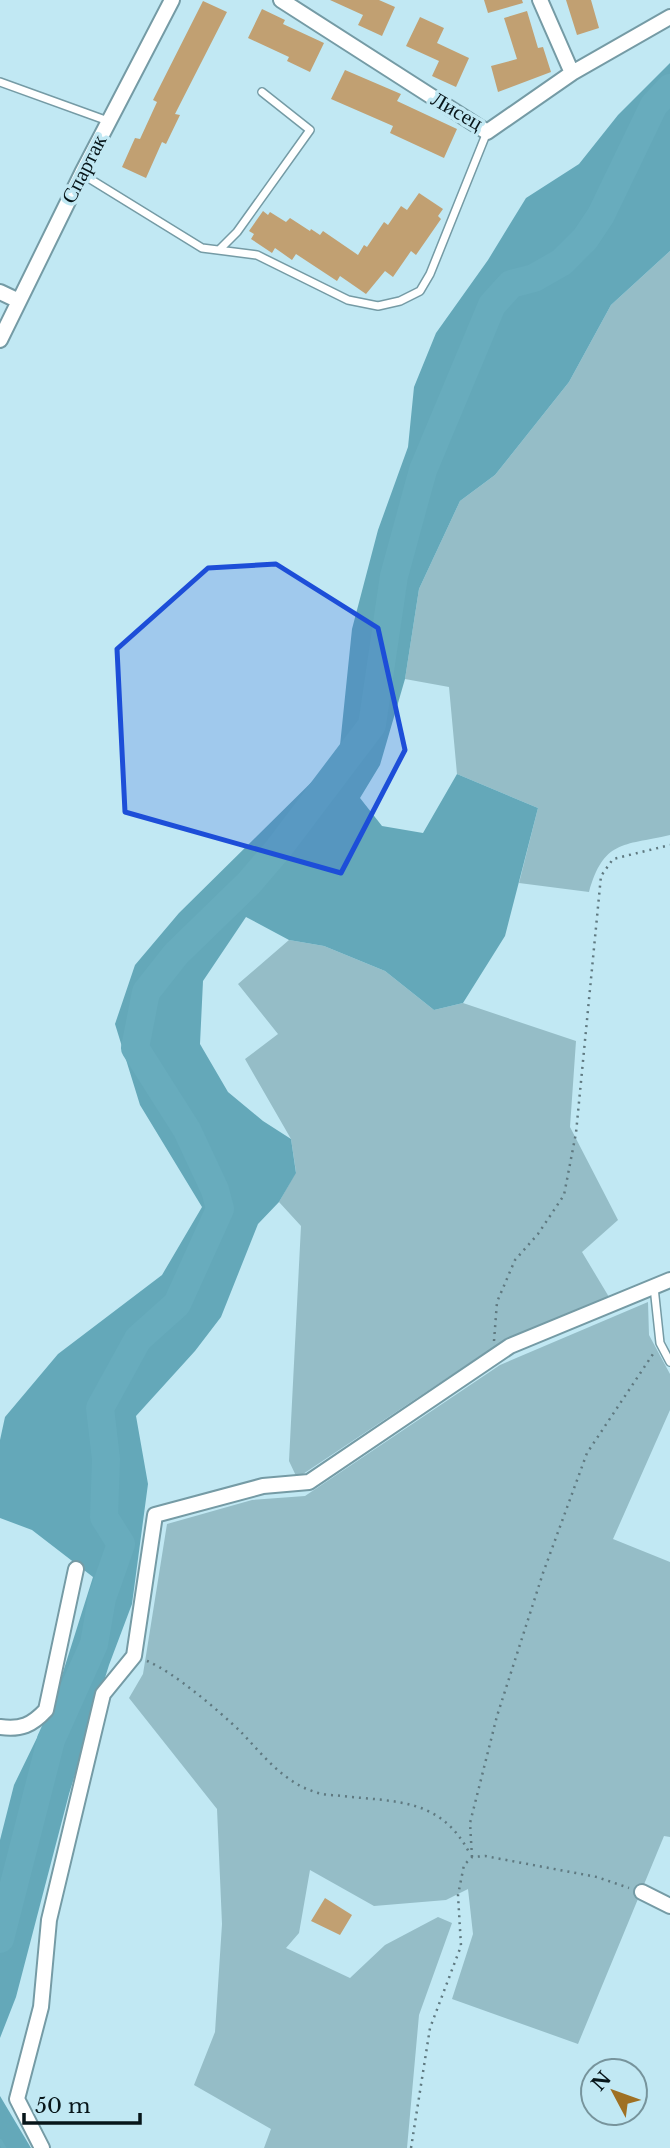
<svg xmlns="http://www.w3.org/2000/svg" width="670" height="2148" viewBox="0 0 670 2148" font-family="'Libre Baskerville',serif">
  <rect width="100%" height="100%" fill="#c1e8f3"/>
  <path fill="#95bdc7" d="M670,251V835C622,846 604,840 589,892L519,883L538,808L457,774L449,687L405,679L419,589L460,501L495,475L569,382L611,305Z
    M289,940L324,946L385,971L434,1010L463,1003L576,1041L570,1127L618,1220L582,1252L609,1297L483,1354L297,1478L289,1461L301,1226L279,1202L296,1172L291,1139L245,1059L278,1034L238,984Z
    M648,1302L649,1335L670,1374V1410L613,1539L670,1562V1837L664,1836L578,2044L452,1999L473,1934L468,1889L446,1900L374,1906L310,1870L299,1933L286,1948L350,1978L385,1945L438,1917L452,1923L419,2015L407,2148H264L271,2129L194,2085L215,2032L222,1924L217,1809L129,1698L143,1674L167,1524L252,1500L305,1496L500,1365Z"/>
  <path fill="#64a8b9" d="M670,63V251L611,305L569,382L495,475L460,501L419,589L405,679L380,765L360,798L382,826L423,833L457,774L538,808L505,936L463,1003L434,1010L385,971L324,946L289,940L246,917L203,981L200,1044L228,1092L263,1121L291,1139L296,1173L279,1202L258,1224L221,1317L195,1351L136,1416L148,1484L132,1604L109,1665L69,1794L16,1997L0,2038V1840L14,1785L52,1707L93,1577L32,1530L0,1518V1440L5,1417L58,1354L162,1275L202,1207L140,1105L115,1024L135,965L179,913L339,755L352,629L378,530L408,447L414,387L436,333L488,260L526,198L579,164L618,115Z
    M0,2096L31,2148H0Z"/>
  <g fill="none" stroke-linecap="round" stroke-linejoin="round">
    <path stroke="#68acbd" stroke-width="4.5" d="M0,2141L4,2148"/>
    <path stroke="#68acbd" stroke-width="28" d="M0,1939L51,1740L94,1644L102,1598L121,1544L104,1517L106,1459L100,1408L138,1339L177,1304L220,1209L215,1190L187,1130L135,1048L146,992L176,954L249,883L279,848L372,725L394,576L423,470L492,305L511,284L534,278L562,262L585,239L601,215L654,105L670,88"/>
  </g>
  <path fill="#c1a072" d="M330,0H379L395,7L382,36L358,25L363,15Z
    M484,0H522L523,3L488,13Z
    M566,0H591L599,28L577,35Z
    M203,1L227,12L175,114L180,115L166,144L162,142L146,178L122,167L135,138L140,139L157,102L153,100Z
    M262,9L285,20L283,24L324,43L310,72L287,61L289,57L248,38Z
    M527,11L538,48L543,47L551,72L498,92L491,66L517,59L504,18Z
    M420,17L444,28L437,43L469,58L456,87L432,76L439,61L406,46Z
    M345,70L401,94L397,101L457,129L444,158L390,133L393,126L331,99Z
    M419,193L443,209L438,216L441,219L416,255L411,251L393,277L385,271L366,294L340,276L337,281L296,254L292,260L275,248L272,253L251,239L254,234L249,231L263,211L268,215L270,212L286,222L290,218L310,231L311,229L320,235L323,231L358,255L364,245L367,247L384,222L388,225L401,206L407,210Z
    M325,1898L352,1915L340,1935L311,1921Z"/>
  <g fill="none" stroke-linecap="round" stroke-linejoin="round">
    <defs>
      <path id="service" d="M0,82L108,121
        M82,174L202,248L257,255L348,300L378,306L400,301L420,291L430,274L487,132
        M220,249L237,232L310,130L262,92
        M654,1287L660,1343L670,1362"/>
      <path id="minor" d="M281,0L487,132L572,73L670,17
        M540,0L572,73
        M0,292L19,301
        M0,340L82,173L172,0
        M0,1727C21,1730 32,1725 46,1710L76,1569
        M642,1892L670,1906
        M42,2148L17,2099L41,2007L49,1920L103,1694L134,1656L155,1515L263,1486L309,1482L510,1346L670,1280"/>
    </defs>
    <use href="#service" stroke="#759ba5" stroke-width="10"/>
    <use href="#minor" stroke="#759ba5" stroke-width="18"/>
    <path stroke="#5f7980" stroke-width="2.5" stroke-dasharray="2 5" stroke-linecap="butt" d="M494,1341L497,1302L515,1260L538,1234L564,1195L576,1133L601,876L613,859L670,845
      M147,1661C174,1672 219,1711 241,1732C263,1755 283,1782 315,1792C323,1795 333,1795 342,1796C397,1802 441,1798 470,1854
      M472,1857L470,1823L497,1716L543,1573L587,1453L653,1354
      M411,2148L430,2028L461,1946L458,1895L464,1865L472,1857L485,1856L597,1877L629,1888"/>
    <use href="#service" stroke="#fff" stroke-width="7"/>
    <use href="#minor" stroke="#fff" stroke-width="14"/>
  </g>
  <path fill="#1d4ed8" fill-opacity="0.2" stroke="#1d4ed8" stroke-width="5" stroke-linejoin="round" d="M276,564L378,628L405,750L341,873L125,812L117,649L208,568Z"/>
  <g text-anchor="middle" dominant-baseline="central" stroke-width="7" stroke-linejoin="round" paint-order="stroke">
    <g font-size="21" fill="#071519" stroke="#c1e8f3">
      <text transform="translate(457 111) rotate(30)">Лисец</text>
      <text transform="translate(84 169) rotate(-63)">Спартак</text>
    </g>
  </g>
  <g transform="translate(614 2092) rotate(311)"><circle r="33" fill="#c1e8f3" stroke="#77949c" stroke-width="2"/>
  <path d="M0-5L12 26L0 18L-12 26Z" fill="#9f7023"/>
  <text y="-10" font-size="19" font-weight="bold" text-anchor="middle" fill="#071519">N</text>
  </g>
  <path d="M24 2113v10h116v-10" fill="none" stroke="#071519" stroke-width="3.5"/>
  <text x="35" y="2113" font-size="21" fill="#071519" stroke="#c1e8f3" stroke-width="5" paint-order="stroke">50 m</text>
</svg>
